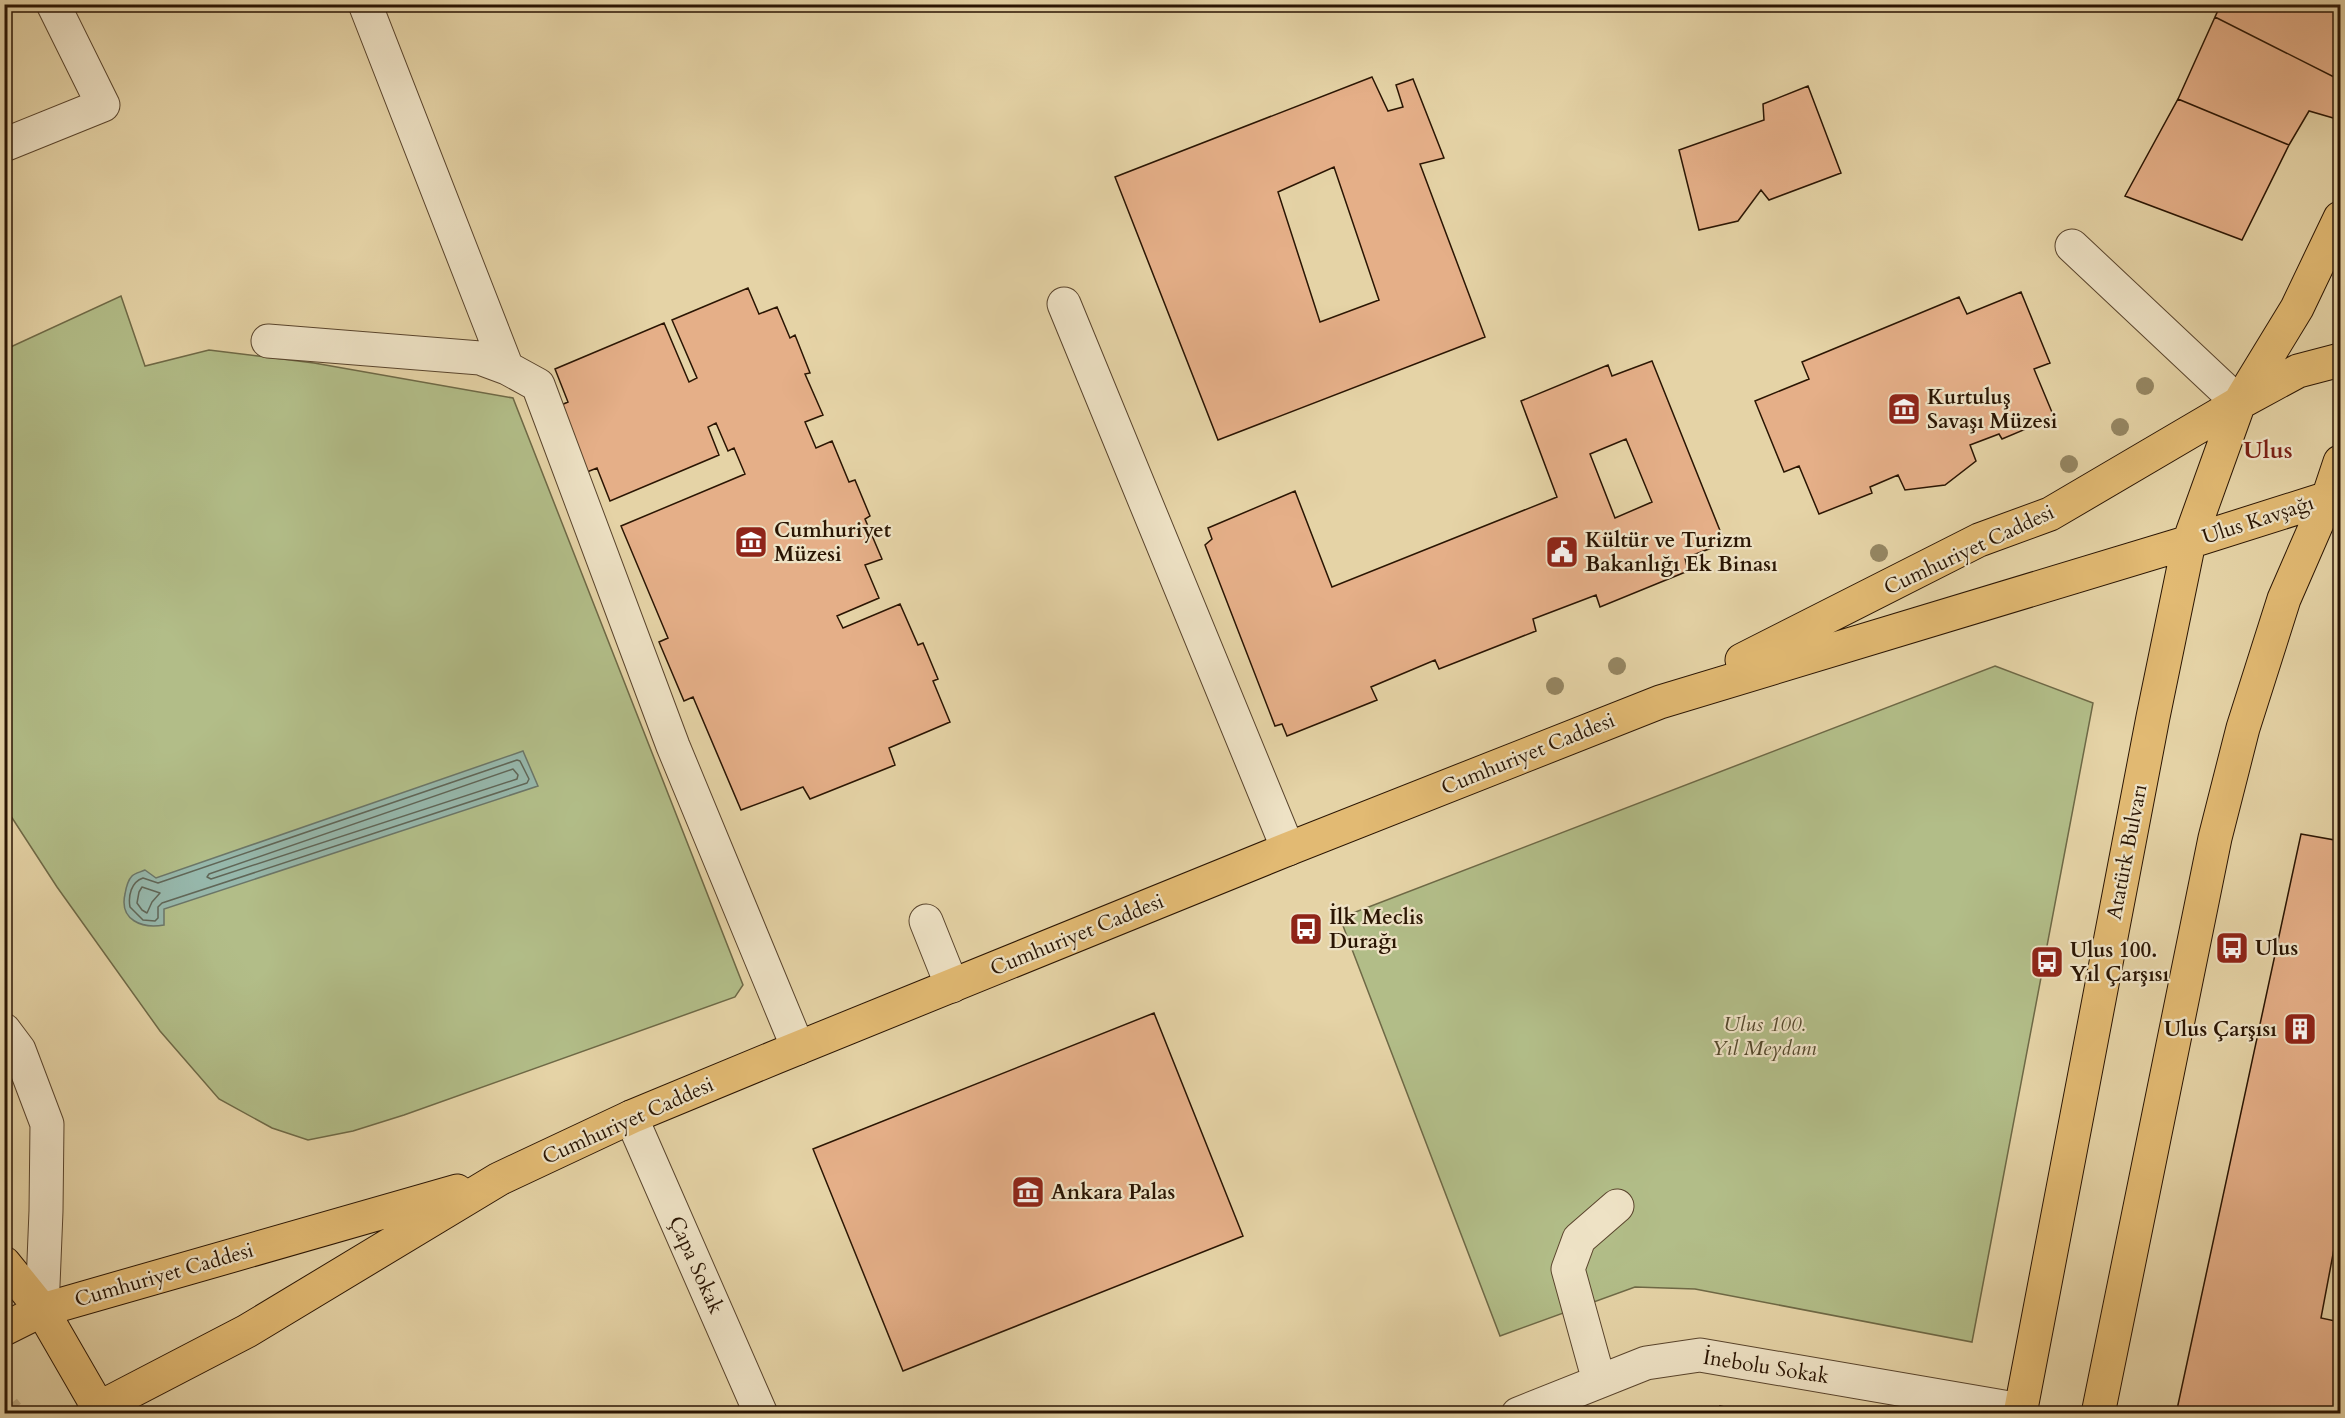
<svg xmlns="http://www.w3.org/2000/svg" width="2345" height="1418" viewBox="0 0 2345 1418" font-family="Cardo,serif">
  <rect width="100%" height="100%" fill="#e5d3a6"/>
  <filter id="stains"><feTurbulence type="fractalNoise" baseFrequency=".00333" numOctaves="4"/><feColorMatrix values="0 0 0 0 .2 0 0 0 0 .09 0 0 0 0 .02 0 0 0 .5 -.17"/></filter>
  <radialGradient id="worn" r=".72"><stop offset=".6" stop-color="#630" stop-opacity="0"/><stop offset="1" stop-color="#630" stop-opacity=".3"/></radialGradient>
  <path fill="#b2bd88" stroke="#6e6946" stroke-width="1.5" d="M121,296L145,366L209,350L314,363L513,398L743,985L735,997L404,1115L353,1131L308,1140L272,1128L219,1099L160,1031L57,887L5,807L4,350Z
    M1995,666L2093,703L1972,1342L1695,1289L1635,1287L1500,1336L1340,918Z"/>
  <path fill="#96b7ab" stroke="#6b7668" stroke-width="1.5" d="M523,751L538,786L164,909V925C142,929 119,920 125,894C126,888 128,880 132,876C135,873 141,872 145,870L156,878Z"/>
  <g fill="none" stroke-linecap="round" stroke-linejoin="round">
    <path stroke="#606657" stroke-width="1.5" d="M517,760L520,761L529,779L527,783L162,903L158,907V918L155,921L143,920L130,907C128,896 131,882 143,878L158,883Z
      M513,769L518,775L517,779L211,879L207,877L209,874Z
      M142,887L160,893L152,902L147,913L142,910L137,903L139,892Z"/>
  </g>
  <path fill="#e5af88" stroke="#2a1503" stroke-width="1.5" fill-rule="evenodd" d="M2221,4H2340V80L2215,17Z
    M2215,17L2340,80V120L2309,111L2289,145L2178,99Z
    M1372,77L1388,111L1403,107L1396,85L1413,79L1444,158L1420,164L1485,337L1218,440L1115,177ZM1334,167L1379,300L1320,322L1278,192Z
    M1808,86L1841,173L1769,200L1761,190L1738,221L1699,230L1679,150L1764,120L1763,104Z
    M2178,99L2289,145L2242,240L2125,196Z
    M748,288L759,314L777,307L790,338L795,335L810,373L805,374L823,415L805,422L816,448L832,441L849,482L855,480L870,516L865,519L882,559L865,565L879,598L837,616L843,628L900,604L918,645L923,643L938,679L933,681L950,722L889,748L895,765L810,799L803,787L741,810L693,697L684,701L659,642L668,638L621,526L745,474L734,448L728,451L716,423L708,427L719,455L610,501L597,468L587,472L559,406L568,402L555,369L664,323L689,382L697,378L672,320Z
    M2021,292L2050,363L2034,369L2054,417L2002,439L1999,434L1970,445L1976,461L1945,485L1905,490L1898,475L1870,487L1872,493L1819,514L1799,466L1784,472L1755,401L1809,379L1802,362L1959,297L1967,314Z
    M1652,361L1725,543L1685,558L1688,571L1600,607L1596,595L1533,619L1536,631L1439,669L1435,660L1371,687L1377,700L1287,736L1282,724L1275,726L1205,545L1212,539L1208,528L1295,491L1332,587L1557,497L1521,401L1608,365L1612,376ZM1626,439L1652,502L1615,518L1590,454Z
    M2301,834L2340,841V1217L2321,1318L2340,1322V1414H2176Z
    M1154,1013L1243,1236L903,1371L813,1149Z
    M1720,1406L1757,1414H1719Z
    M1662,1409L1685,1411L1706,1414H1636Z"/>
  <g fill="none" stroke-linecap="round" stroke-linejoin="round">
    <path stroke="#c0ad85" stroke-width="33" stroke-dasharray="33 16" stroke-linecap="butt" d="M4,1409L8,1414"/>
    <defs>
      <path id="minor" d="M365,4L507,368
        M4,145L103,105L53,4
        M2072,246L2239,403
        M1064,304L1288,849
        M268,341L480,358L507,368L538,385L673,746L798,1048
        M926,921L952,986
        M4,1030L19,1050L47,1124L46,1211L42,1310
        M631,1117L761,1414
        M1599,1381L1568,1269L1579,1239L1617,1206
        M1518,1414L1646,1363L1700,1355L2021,1410"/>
      <path id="major" d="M1742,660L1979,540L2050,514L2239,403L2298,371L2340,360
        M4,1263L42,1310L102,1414
        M4,1329L42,1310L457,1191
        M92,1414L99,1408L247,1331L499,1179L631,1117L776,1057L1288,849L1660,702L2189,542L2328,498L2340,491
        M2020,1414L2153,717L2189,542L2239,403L2297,308L2340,218
        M2098,1414L2215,838L2243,728L2284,599L2328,498L2340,462"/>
    </defs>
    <use href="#minor" stroke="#59442c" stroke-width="35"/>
    <use href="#major" stroke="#2a1503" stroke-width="35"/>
    <use href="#minor" stroke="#eee2c5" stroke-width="33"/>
    <use href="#major" stroke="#e2ba73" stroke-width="33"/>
  </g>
  <g fill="#958662">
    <circle cx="2145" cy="386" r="9"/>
    <circle cx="2120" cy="427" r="9"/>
    <circle cx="2069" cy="464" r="9"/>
    <circle cx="1879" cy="553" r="9"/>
    <circle cx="1617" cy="666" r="9"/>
    <circle cx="1555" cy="686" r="9"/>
  </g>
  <defs>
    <symbol id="museum-square" viewBox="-11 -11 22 22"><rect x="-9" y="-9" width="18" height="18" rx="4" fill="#8f2418" stroke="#eee2c5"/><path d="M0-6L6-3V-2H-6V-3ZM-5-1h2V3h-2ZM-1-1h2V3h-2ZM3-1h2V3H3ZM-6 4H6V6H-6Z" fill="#fff"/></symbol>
    <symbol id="civic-square" viewBox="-11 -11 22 22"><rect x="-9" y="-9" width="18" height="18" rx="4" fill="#8f2418" stroke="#eee2c5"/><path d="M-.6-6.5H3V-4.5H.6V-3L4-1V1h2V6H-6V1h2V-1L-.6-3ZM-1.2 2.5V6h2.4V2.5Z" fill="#fff"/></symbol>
    <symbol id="bus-square" viewBox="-11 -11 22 22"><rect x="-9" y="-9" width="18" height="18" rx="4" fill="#8f2418" stroke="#eee2c5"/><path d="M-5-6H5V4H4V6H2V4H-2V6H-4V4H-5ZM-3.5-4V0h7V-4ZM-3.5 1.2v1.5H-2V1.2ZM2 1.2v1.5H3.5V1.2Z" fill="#fff"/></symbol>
    <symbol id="building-square" viewBox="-11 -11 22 22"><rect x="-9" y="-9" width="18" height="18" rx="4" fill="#8f2418" stroke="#eee2c5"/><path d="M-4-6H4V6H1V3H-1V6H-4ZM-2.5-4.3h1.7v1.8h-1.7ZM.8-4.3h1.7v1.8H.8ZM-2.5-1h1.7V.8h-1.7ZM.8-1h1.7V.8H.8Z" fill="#fff"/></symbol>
  </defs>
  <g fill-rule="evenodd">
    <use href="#museum-square" x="1885" y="390" width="38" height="38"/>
    <use href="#museum-square" x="732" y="523" width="38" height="38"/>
    <use href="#civic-square" x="1543" y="533" width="38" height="38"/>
    <use href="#bus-square" x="1287" y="910" width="38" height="38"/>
    <use href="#bus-square" x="2213" y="929" width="38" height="38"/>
    <use href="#bus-square" x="2028" y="943" width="38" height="38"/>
    <use href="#building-square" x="2281" y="1010" width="38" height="38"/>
    <use href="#museum-square" x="1009" y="1173" width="38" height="38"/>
  </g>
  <g text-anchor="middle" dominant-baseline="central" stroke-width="4.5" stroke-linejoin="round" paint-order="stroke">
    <g font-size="21" font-weight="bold" fill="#2a1503" stroke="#eee2c5" text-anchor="start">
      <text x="1927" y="397">Kurtuluş<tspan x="1927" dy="24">Savaşı Müzesi</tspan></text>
      <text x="774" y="530">Cumhuriyet<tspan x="774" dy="24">Müzesi</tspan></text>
      <text x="1585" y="540">Kültür ve Turizm<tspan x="1585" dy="24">Bakanlığı Ek Binası</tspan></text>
      <text x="1329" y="917">İlk Meclis<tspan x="1329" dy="24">Durağı</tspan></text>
      <text x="2255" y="948">Ulus</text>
      <text x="2070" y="950">Ulus 100.<tspan x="2070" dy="24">Yıl Çarşısı</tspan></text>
      <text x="2277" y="1029" text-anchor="end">Ulus Çarşısı</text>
      <text x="1051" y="1192">Ankara Palas</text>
    </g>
    <g font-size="21" fill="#2a1503" stroke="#eee2c5">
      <text transform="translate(2258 520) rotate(-18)">Ulus Kavşağı</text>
      <text transform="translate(1969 550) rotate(-25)">Cumhuriyet Caddesi</text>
      <text transform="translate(1528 754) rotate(-22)">Cumhuriyet Caddesi</text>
      <text transform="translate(2127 852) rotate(-79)">Atatürk Bulvarı</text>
      <text transform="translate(1077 935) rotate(-22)">Cumhuriyet Caddesi</text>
      <text transform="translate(628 1121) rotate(-24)">Cumhuriyet Caddesi</text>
      <text transform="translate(696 1265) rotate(66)">Çapa Sokak</text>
      <text transform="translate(164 1275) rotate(-16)">Cumhuriyet Caddesi</text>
      <text transform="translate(1766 1367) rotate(9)">İnebolu Sokak</text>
    </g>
    <g font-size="21" font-style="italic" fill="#53472b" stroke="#eee2c5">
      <text x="1764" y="1024">Ulus 100.<tspan x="1764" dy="24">Yıl Meydanı</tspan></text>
    </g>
    <g font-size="24" font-weight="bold" fill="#7a1f14" stroke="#eee2c5">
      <text x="2268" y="450">Ulus</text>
    </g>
  </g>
  <rect width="2345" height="1418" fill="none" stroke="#e5d3a6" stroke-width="24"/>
  <rect x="6" y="6" width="2333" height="1406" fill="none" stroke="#2a1503" stroke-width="3"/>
  <rect x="12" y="12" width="2321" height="1394" fill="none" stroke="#2a1503" stroke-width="1.5"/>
  <rect width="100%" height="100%" filter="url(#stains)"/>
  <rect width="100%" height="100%" fill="url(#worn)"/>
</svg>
